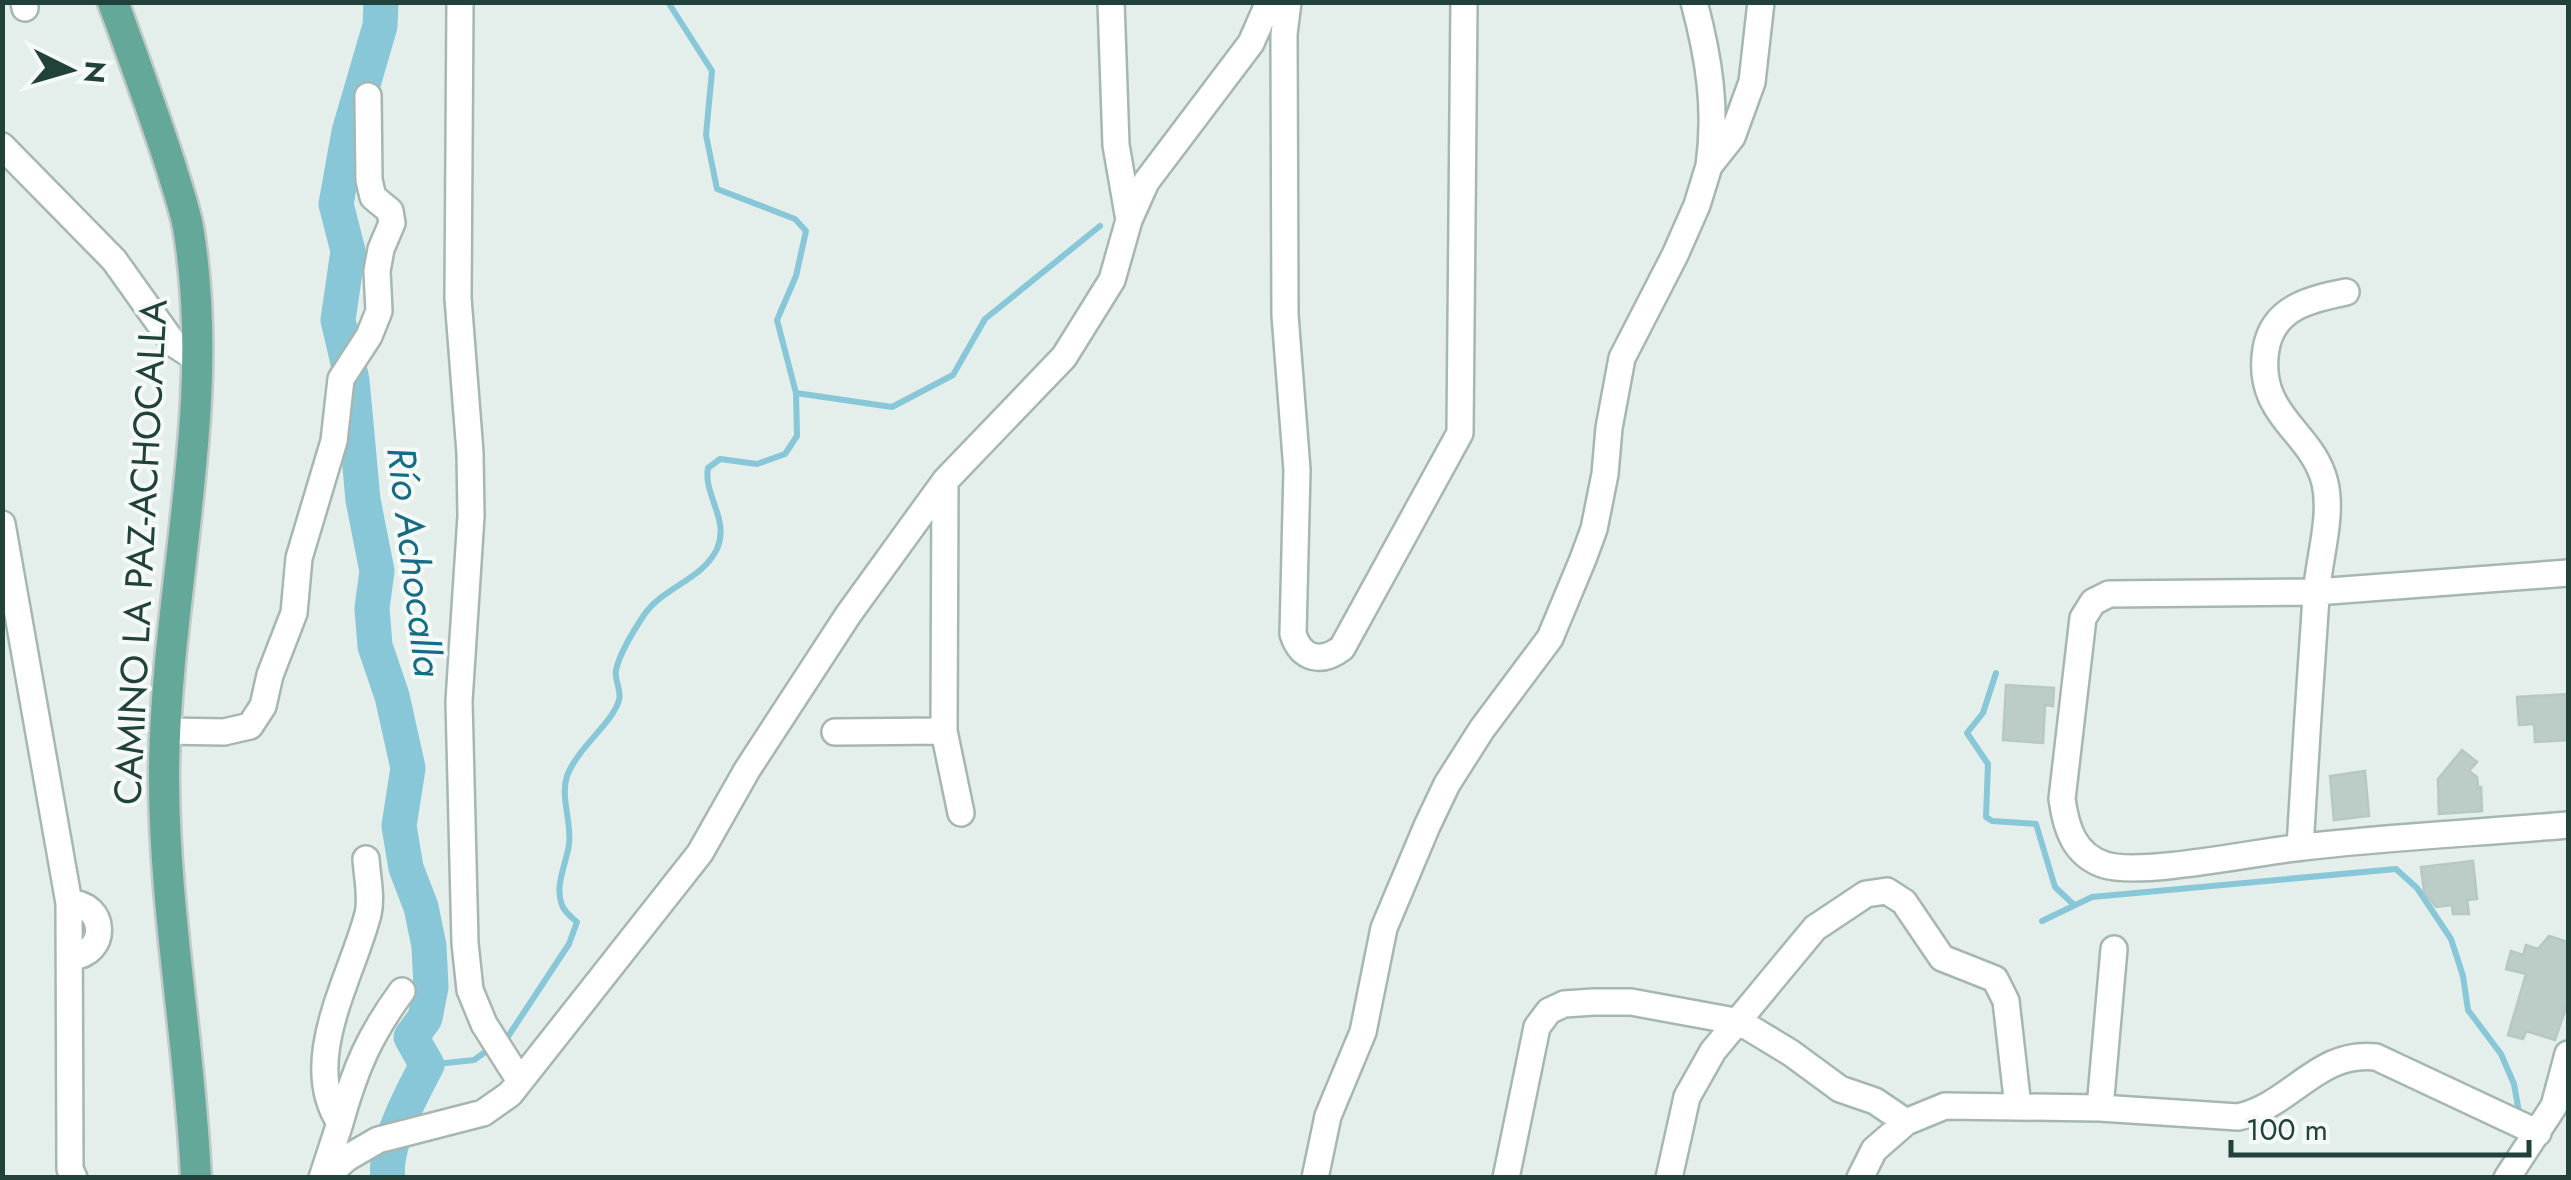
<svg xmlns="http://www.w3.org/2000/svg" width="2571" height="1180" viewBox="0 0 2571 1180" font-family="Jost,sans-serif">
  <rect width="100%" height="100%" fill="#e4eeea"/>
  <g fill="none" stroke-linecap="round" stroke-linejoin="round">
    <path stroke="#87c7d8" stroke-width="6" d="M796,393L892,407L953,375L985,319L1100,226
      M1996,673L1983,713L1967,733L1988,764L1986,817L1992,821L2036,824L2055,887L2073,904
      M2042,921L2092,897L2396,869L2417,888L2451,939L2463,976L2468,1010L2501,1054L2514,1084L2520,1118
      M501,1041L509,1035L569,944L577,922C572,918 564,911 562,905C554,886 567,862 569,844C572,823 560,797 567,776C577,748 613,723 619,700C622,691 614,680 616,670C620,652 634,630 644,615C663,587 702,580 717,549C730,519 703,495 708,468L720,459L757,464L785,454L797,436L796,393L777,320L796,276L806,231L795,219L717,189L706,135L712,71L668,2
      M427,1065L474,1060L491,1048"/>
    <path stroke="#87c7d8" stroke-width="35" d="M381,2L380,26L349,132L336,204L348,251L338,320L352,380L363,500L377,571L372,608L375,646L392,696L408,768L399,826L406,868L421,907L429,946L431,987L425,1018L411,1037L427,1065C412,1093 383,1147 388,1178"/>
  </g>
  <path fill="#bbcdc6" stroke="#b5c9c2" stroke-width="2.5" d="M2006,685L2054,688L2053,706L2045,705L2043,743L2003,740Z
    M2568,694V740L2535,742L2534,724L2519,725L2517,697Z
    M2462,750L2477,762L2469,771L2477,777L2478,787H2481L2482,811L2439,814L2438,779Z
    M2365,771L2369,816L2334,820L2330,776Z
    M2473,861L2477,899L2467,900L2469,914H2453L2452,905L2436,907L2424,892L2421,867Z
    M2549,936L2568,942V1002L2555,1040L2526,1031L2523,1039L2508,1035L2526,974L2506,969L2511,951L2523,955L2526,945L2538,949Z"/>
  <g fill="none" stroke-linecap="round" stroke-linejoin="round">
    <defs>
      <path id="street" d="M24,2L25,8
        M460,2L458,298L470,453L471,516L459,701L465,943L470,990L484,1024L520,1081
        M1288,2L1284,34L1285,315L1297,470L1293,634C1301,659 1321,664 1342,648L1460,433L1464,2
        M1694,2C1709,58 1717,109 1709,166
        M2,146L114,260L174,344L197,359
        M1129,220L1146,182L1251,43L1269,2
        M2,524L69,903L70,1169L74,1178
        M2568,573L2316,592L2109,594L2093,602L2083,618L2062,799C2066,828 2074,855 2105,865C2141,876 2252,853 2295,848C2385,837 2477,833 2568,825
        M166,731L224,732L250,726L263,706L270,675L294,613L299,558L334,441L341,379L369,336L379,311L377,271L381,249L392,223L390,211L373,197L369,180L368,96
        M944,731L945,481L1064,357L1112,280L1129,220L1116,145L1111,2
        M835,732L944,731L961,813
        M2300,847C2305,764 2310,680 2316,597C2318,561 2333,518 2325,483C2313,431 2255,416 2266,349C2273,307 2311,299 2346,292
        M69,903C107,903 109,954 71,957
        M2100,1108L2114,949
        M340,1123C355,1069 369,1036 402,991
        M322,1178L340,1123C299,1061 352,977 368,914C372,897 367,876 366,859
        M324,1178L347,1158L378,1140L483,1113L510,1094L700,853L747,770L848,615L945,481
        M1315,1178L1328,1116L1363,1032L1384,928L1427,826L1447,784L1482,729L1550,638L1583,559L1594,529L1605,474L1609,428L1622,358L1675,255L1697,205L1709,166L1732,137L1752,82L1761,2
        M1506,1178L1537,1027L1549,1011L1564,1004L1594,1002H1631L1740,1022L1791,1053L1840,1089L1875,1101L1906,1122
        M1669,1178L1687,1097L1713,1051L1815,928L1866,894L1887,891L1904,902L1942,958L1995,979L2006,1001L2018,1107
        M1860,1178L1874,1150L1906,1122L1945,1106L2100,1108L2238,1117C2292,1105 2318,1050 2376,1057L2538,1133
        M2507,1178L2554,1106L2568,1054"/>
      <path id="primary" d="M113,2C133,57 153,111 171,167C177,188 186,211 189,233C217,411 166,591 164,769C163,906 190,1041 196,1178"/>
    </defs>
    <use href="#street" stroke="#a6b7b2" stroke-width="30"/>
    <use href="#primary" stroke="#c1cac8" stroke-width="35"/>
    <use href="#street" stroke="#fff" stroke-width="25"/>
    <use href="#primary" stroke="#64a89a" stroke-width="30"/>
  </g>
  <g text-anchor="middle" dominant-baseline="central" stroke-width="8" stroke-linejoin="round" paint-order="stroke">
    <g font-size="38" fill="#21423b" stroke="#f5faf8">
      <text transform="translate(140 552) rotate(-87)">CAMINO LA PAZ-ACHOCALLA</text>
    </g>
    <g font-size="40" font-style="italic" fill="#156c84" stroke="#f5faf8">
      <text transform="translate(415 562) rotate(83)">Río Achocalla</text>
    </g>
  </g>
  <rect width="2571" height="1180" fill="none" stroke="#21423b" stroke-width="10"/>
  <g transform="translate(70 70) rotate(95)" stroke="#f5faf8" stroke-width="8" paint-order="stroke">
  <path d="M0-8L18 38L0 25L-18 38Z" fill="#21423b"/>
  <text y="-15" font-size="28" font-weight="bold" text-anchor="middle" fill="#21423b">N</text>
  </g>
  <path d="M2231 1140v15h298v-15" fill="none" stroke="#21423b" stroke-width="5"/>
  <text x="2246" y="1140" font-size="30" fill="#21423b" stroke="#f5faf8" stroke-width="8" paint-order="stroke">100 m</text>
</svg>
